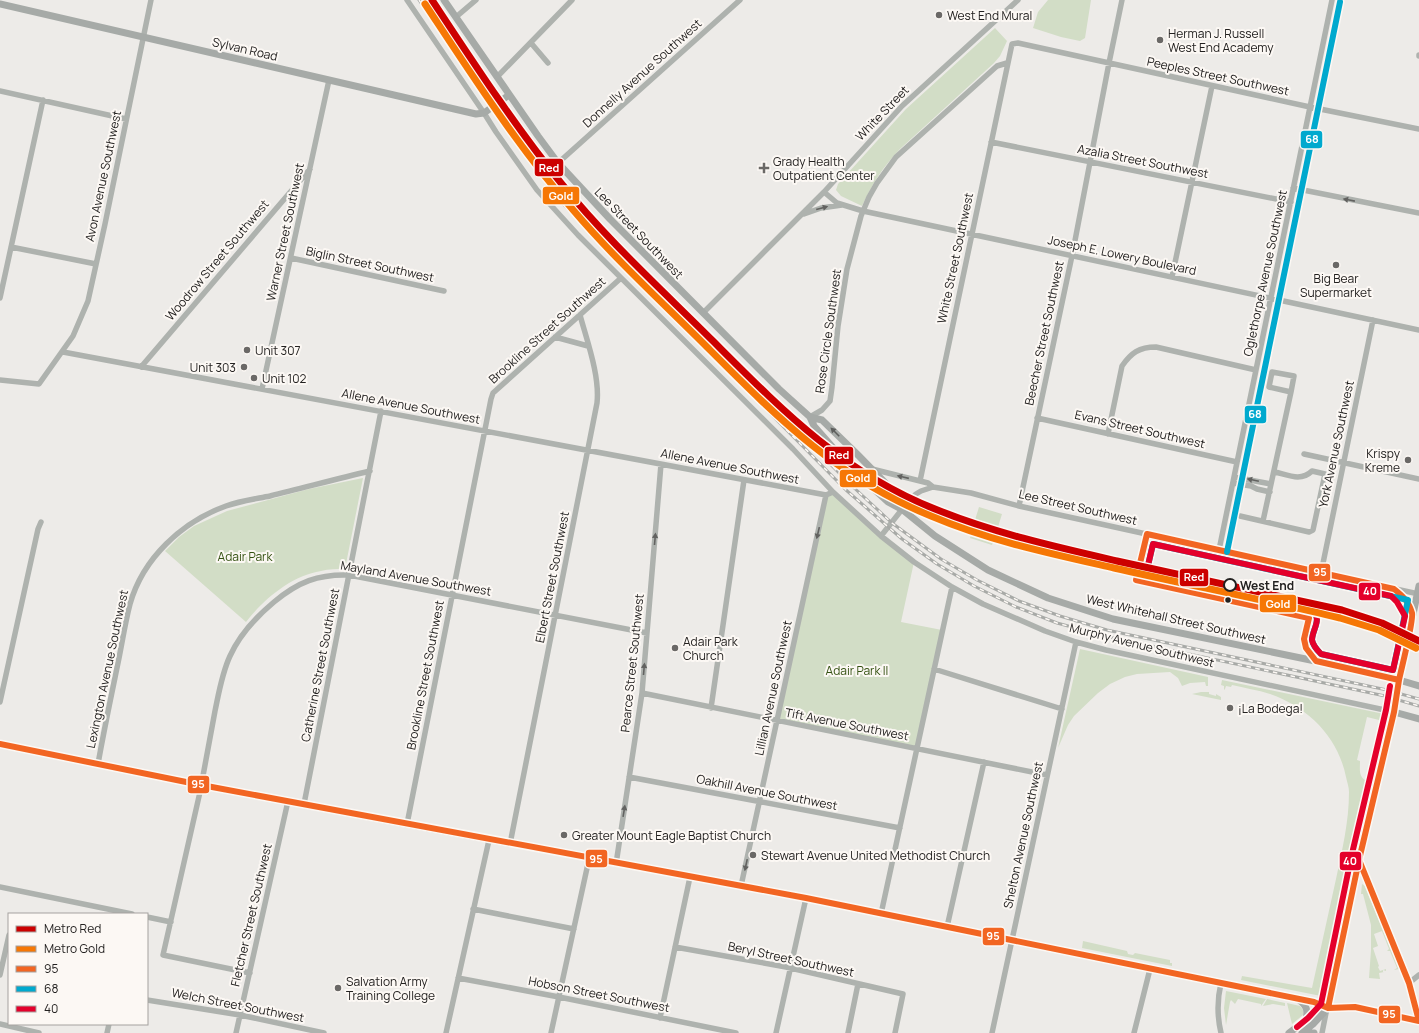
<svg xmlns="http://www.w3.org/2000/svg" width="1419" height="1033" viewBox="0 0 1419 1033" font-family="Manrope,sans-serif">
  <rect width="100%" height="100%" fill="#edebe8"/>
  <path fill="#d2ddc6" d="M1048,0H1091L1085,38L1080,41L1061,37L1033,28L1038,12Z
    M995,28L1007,41L1000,56L994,63L900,149C882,168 873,183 862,206L841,196L836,190L838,184L906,109Z
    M363,478L345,569C337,569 329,569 321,571C291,576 264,599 246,622L165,551L179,537L194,526L227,511L309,489Z
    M833,492L914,562L901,622L942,630L917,749L777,721L826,495Z
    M979,507L1002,514L998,527L975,520Z
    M974,526L996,533L992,545L970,538Z
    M1080,649L1208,677V686H1206L1205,682L1190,683L1182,686L1178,678L1170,672L1137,674L1125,677L1110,684L1098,693L1074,716L1068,725L1058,748Z
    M1222,680L1384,714L1383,721L1367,717L1357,760L1360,761C1360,771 1358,778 1369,782L1321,996L1241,980L1242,976L1312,988C1320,952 1328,915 1336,879C1342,850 1349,822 1349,792C1349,787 1347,782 1346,777C1338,737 1308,707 1270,694C1258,690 1244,688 1232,685L1231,687L1226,686L1225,689L1224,690V686L1221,685Z
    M1201,692H1209V694L1216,696V694L1221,697V700L1192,694Z
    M1378,729H1381L1370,776L1368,774L1379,735L1377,733Z
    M1362,884L1365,886L1399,969L1394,970L1397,968L1390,951H1387L1389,949L1382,931L1374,934L1378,946L1373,948L1379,966L1378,967L1380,971L1386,969V971L1383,970V972H1384L1379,973L1380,979L1369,978L1371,950V925L1363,894H1361Z
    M1083,941L1127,951L1128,954L1133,955L1135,953L1170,960V963H1172V966L1082,948Z
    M1226,991L1266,999L1261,1006V1004L1238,999L1235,1004L1231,1000L1230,1002L1226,1025L1224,1008Z
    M1267,999L1285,1003V1006L1273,1004L1263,1006Z
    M1287,1003L1300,1006L1303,1010V1015L1292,1024Z"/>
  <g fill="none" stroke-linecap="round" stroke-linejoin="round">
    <path stroke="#aeb2ae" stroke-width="5.5" d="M407,0L484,113L496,132L537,190L578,235L793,449L833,492L881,536L914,562L952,587L983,604L1045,631L1076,642L1106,650L1394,712
      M456,17L476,0
      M531,43L548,63
      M1419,56V55
      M497,77L572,0
      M0,91L126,119
      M991,142L1291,202
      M558,163L740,0
      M1293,188L1419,213
      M824,192L837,203L863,211L1419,330
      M804,214L821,208L842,205
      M11,247L96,264
      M291,258L444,291
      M1172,277L1212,86
      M0,298L43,100
      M703,313L824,192L902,106L1018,0
      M555,337L588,346
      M63,352L826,495L833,492
      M141,367L310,169
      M1272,372L1294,376L1291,392L1269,387Z
      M0,380L39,384L73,336L88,301L105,224L151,0
      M262,389L329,80
      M810,417L822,410L830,401L832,387L838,326L847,269L861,216L869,197L877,183L896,157L997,66L1007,63
      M1037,418L1237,462
      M1108,434L1122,366C1131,353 1139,347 1156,347L1256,370
      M1304,454L1419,479
      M872,469L928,483L933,487L971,493L1019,506L1419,594
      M1234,477L1271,484
      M920,481L1012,44L1018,43L1310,107L1419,129
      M1233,483L1251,486L1257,489L1270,492
      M1019,506L1073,251L1109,63L1122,0
      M1240,516L1309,532L1313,530L1325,474L1312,471C1301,482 1288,475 1275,472
      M1263,521L1291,392
      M881,536L907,503L916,494L921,491L933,487
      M1219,550L1332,0
      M1321,573L1373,320
      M1396,590C1405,597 1408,605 1413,615
      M934,669L1062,709
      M642,693L1047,775
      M0,702L38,529L41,522
      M711,708L744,480
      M98,764C104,730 111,697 118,663C122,644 125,623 130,604C143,558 182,522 226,506C240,501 255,499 270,496C303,488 336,479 370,471
      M629,777L900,828
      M304,804L381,411
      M407,824L491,399L493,393L621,278
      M510,844L597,403C600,376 587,341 580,315
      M1359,860L1409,983L1414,999L1419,1021
      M616,864L642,693L661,464
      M741,886L826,495
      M0,887L132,914
      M473,909L574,929
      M881,914L952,587
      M147,917L171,922
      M947,927L984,762
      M675,947L786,967L903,994L895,1033
      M250,973L163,955C175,900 188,846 200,792C205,765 210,738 215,711C219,692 222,673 230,656C240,634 256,617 274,602C298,582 318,574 349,575L647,633
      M0,975L9,935
      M458,978L559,997L736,1033
      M1221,983C1217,1000 1217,1016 1221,1033
      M1409,983L1419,975
      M147,1000L240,1015L324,1033
      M660,1018L690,877
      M0,1024L39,1033
      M107,1033L109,1024
      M236,1033L288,801
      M446,1033L489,840
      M551,1033L589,859
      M776,1033L806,898
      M848,1033L858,984
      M992,1033L1076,642
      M1134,1033L1150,969
      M1322,1033L1327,1008"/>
    <path stroke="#a6aaa7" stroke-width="7" d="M444,0L538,136L558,163L610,219L779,389L810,417L814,426L843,459L876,491L888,502L903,510L935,536L988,570L1048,598L1113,619L1349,668L1399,680L1419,686
      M0,4L476,114L484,113L509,95
      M810,417L822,420L857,454L899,497L903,510
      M1394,712L1419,719
      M0,744L196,784L407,824L806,898L1314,1002L1328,1008L1355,1007L1419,1021
      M1299,1000C1307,1006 1308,1010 1306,1020
      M1303,1032L1314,1033
      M1289,1033L1313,1015L1324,1009
      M1302,1033L1313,1024L1328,1008L1359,860L1394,712L1399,680L1419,586"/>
    <defs>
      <path id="rail" d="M419,0C466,69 511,140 564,205L846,490L902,539L937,564L974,586L1016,607L1057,623L1105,636L1385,696L1419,706
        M427,0L520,135L553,181L569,201L851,485L892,523L941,559L977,580L1019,601L1060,616L1107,630L1387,690L1419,699"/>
    </defs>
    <use href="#rail" stroke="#a8aaa7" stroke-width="3"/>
    <use href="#rail" stroke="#fcf8f4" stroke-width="1.5" stroke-dasharray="4.5" stroke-linecap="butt"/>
    <defs>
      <path id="bus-1" d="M1147,534L1394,589C1403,596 1409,602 1412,613C1414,620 1401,670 1399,680L1316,661L1306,648L1304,639L1309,618L1136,580Z
        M0,744L196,784L806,898L1314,1002L1328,1008L1355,1007L1419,1021L1409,983L1359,860
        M1328,1008L1359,860L1394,712L1399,680"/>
      <path id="bus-2" d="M1153,544L1408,600L1393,670L1321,654C1317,650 1313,646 1312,640C1312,630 1323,618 1312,611L1146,574Z
        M1227,552L1340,2"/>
      <path id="bus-3" d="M1153,544L1391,596L1397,602L1405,616L1393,670L1321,654C1317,650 1313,646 1312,640C1312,630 1323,618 1312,611L1146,574Z
        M1297,1027L1308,1018L1321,1004L1351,858L1386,710L1390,686"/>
    </defs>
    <use href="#bus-1" stroke="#fcf8f4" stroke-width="9"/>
    <use href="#bus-2" stroke="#fcf8f4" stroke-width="9"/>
    <use href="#bus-3" stroke="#fcf8f4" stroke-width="9"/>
    <use href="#bus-1" stroke="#f26522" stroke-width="6"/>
    <use href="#bus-2" stroke="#00a9ce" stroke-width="6"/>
    <use href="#bus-3" stroke="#e4002b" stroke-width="6"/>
    <defs>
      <path id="metro-1" d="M432,0C473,62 514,125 561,183C607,240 661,289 713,341C782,410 842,472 935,509C994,533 1056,547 1117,561C1192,577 1267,593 1342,610L1382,623L1419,641"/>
      <path id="metro-2" d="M425,4C472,75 518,147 574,211C615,259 662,302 707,347C777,417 837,478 931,516C990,541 1052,554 1114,568C1189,585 1265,600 1340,618L1379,630L1416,648"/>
    </defs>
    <use href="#metro-1" stroke="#fcf8f4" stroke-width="10"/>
    <use href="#metro-2" stroke="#fcf8f4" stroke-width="10"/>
    <use href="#metro-1" stroke="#c00" stroke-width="7"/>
    <use href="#metro-2" stroke="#f67705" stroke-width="7"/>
  </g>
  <defs><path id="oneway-solid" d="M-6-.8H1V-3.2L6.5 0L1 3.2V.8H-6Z"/></defs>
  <g fill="#626260">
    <use href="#oneway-solid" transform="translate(1349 200) rotate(-169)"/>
    <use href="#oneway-solid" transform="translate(822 208) rotate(-15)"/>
    <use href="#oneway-solid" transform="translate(903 477) rotate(-167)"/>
    <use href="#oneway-solid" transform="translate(1253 480) rotate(-168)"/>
    <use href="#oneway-solid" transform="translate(818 533) rotate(103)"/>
    <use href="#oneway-solid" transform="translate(655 539) rotate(-85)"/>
    <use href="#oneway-solid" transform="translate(644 669) rotate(-85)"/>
    <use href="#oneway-solid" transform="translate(624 811) rotate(-81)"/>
    <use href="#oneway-solid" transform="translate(746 865) rotate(102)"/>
  </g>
  <use fill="#5e5f5d" href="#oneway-solid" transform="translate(835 432) rotate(-135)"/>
  <g fill="#6a6866" stroke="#fcf8f4" stroke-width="1.5">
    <circle cx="939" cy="15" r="4"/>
    <circle cx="1160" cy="40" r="4"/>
    <path d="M762 162h4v4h4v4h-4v4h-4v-4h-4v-4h4z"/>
    <circle cx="1336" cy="265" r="4"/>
    <circle cx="247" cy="350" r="4"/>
    <circle cx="244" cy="367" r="4"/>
    <circle cx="254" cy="378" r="4"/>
    <circle cx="1408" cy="460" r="4"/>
    <circle cx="675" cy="648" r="4"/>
    <circle cx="1230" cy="708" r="4"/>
    <circle cx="564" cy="835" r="4"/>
    <circle cx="753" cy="855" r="4"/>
    <circle cx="338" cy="988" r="4"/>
  </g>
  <circle fill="#fcf8f4" stroke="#232120" stroke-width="2" cx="1230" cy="585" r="6"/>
  <circle fill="#232120" stroke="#fcf8f4" stroke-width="1.5" cx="1228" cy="600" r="3.5"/>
  <g text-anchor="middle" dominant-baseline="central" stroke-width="4" stroke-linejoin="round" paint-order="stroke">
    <g font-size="12" fill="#232120" stroke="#fcf8f4" text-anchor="start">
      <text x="947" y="15">West End Mural</text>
      <text x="1168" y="33">Herman J. Russell<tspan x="1168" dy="14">West End Academy</tspan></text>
      <text x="773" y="161">Grady Health<tspan x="773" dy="14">Outpatient Center</tspan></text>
      <text x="1336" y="278" text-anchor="middle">Big Bear<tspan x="1336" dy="14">Supermarket</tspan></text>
      <text x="255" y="350">Unit 307</text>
      <text x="236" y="367" text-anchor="end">Unit 303</text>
      <text x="262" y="378">Unit 102</text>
      <text x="1400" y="453" text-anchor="end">Krispy<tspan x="1400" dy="14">Kreme</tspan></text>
      <text x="683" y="641">Adair Park<tspan x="683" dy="14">Church</tspan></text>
      <text x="1238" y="708">¡La Bodega!</text>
      <text x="572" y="835">Greater Mount Eagle Baptist Church</text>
      <text x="761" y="855">Stewart Avenue United Methodist Church</text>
      <text x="346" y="981">Salvation Army<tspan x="346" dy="14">Training College</tspan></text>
    </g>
    <g font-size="12" fill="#232120" stroke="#fcf8f4">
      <text transform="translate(245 49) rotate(13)">Sylvan Road</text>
      <text transform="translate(642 73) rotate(-42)">Donnelly Avenue Southwest</text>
      <text transform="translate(1218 76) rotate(12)">Peeples Street Southwest</text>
      <text transform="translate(882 113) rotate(-46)">White Street</text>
      <text transform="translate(1143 161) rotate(11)">Azalia Street Southwest</text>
      <text transform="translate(103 176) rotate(-78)">Avon Avenue Southwest</text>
      <text transform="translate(285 232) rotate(-78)">Warner Street Southwest</text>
      <text transform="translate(639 233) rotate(46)">Lee Street Southwest</text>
      <text transform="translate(1122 255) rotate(12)">Joseph E. Lowery Boulevard</text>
      <text transform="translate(955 258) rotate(-78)">White Street Southwest</text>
      <text transform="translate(217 260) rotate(-50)">Woodrow Street Southwest</text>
      <text transform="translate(370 264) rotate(12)">Biglin Street Southwest</text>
      <text transform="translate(1265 273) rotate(-78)">Oglethorpe Avenue Southwest</text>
      <text transform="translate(547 330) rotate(-42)">Brookline Street Southwest</text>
      <text transform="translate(828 331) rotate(-82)">Rose Circle Southwest</text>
      <text transform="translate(1044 333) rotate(-78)">Beecher Street Southwest</text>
      <text transform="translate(411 406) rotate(11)">Allene Avenue Southwest</text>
      <text transform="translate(1140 429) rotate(13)">Evans Street Southwest</text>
      <text transform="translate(1336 444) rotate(-78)">York Avenue Southwest</text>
      <text transform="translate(730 466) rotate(11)">Allene Avenue Southwest</text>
      <text transform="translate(1078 507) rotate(13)">Lee Street Southwest</text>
      <text transform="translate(552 577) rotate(-79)">Elbert Street Southwest</text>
      <text transform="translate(416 578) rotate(10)">Mayland Avenue Southwest</text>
      <text transform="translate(1176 619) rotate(13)">West Whitehall Street Southwest</text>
      <text transform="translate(1142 645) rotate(14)">Murphy Avenue Southwest</text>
      <text transform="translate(632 663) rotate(-84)">Pearce Street Southwest</text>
      <text transform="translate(320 665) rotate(-79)">Catherine Street Southwest</text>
      <text transform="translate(107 669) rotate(-78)">Lexington Avenue Southwest</text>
      <text transform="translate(425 675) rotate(-79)">Brookline Street Southwest</text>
      <text transform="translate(773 688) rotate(-78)">Lillian Avenue Southwest</text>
      <text transform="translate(847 724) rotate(11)">Tift Avenue Southwest</text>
      <text transform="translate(767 792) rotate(11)">Oakhill Avenue Southwest</text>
      <text transform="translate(1023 835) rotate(-78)">Shelton Avenue Southwest</text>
      <text transform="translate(251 915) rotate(-77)">Fletcher Street Southwest</text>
      <text transform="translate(791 959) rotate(12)">Beryl Street Southwest</text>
      <text transform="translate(599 994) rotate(11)">Hobson Street Southwest</text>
      <text transform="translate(238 1005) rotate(11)">Welch Street Southwest</text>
    </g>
    <g font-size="12" fill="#345111" stroke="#fcf8f4">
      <text x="245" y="556">Adair Park</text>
      <text x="857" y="670">Adair Park II</text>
    </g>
    <g font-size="12" font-weight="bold" fill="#232120" stroke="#fcf8f4" text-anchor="start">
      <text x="1240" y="585">West End</text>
    </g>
  </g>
  <g stroke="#fcf8f4" stroke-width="1.5">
    <rect x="1300" y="130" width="23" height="19" rx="4" fill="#00a9ce"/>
    <rect x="534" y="158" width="30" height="19" rx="4" fill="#c00"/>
    <rect x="542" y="186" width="38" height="19" rx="4" fill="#f67705"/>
    <rect x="1244" y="405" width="23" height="19" rx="4" fill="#00a9ce"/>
    <rect x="824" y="446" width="30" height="19" rx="4" fill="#c00"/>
    <rect x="839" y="469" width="38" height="19" rx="4" fill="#f67705"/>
    <rect x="1308" y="563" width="23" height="19" rx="4" fill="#f26522"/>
    <rect x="1179" y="568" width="30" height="19" rx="4" fill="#c00"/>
    <rect x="1358" y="582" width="23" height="19" rx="4" fill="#e4002b"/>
    <rect x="1259" y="594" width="38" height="19" rx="4" fill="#f67705"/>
    <rect x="187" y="775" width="23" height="19" rx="4" fill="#f26522"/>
    <rect x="585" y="849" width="23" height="19" rx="4" fill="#f26522"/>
    <rect x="1339" y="851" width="23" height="20" rx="4" fill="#e4002b"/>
    <rect x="982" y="927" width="23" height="19" rx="4" fill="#f26522"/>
    <rect x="1378" y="1005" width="23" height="19" rx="4" fill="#f26522"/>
  </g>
  <g font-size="11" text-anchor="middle" font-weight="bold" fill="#fff">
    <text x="1312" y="143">68</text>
    <text x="549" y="172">Red</text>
    <text x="561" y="200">Gold</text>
    <text x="1255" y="418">68</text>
    <text x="839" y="459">Red</text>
    <text x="858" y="482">Gold</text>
    <text x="1320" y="576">95</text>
    <text x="1194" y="581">Red</text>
    <text x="1370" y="595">40</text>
    <text x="1278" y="608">Gold</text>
    <text x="198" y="788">95</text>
    <text x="596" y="863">95</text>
    <text x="1350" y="865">40</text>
    <text x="993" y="940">95</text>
    <text x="1389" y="1018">95</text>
  </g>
  <rect x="8" y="913" width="140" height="112" fill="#fcf8f4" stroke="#a5a29f"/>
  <rect x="16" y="926" width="20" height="6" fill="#cc0000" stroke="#a5a29f"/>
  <text x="44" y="933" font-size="12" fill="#232120">Metro Red</text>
  <rect x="16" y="946" width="20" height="6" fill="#f67705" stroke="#a5a29f"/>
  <text x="44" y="953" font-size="12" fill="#232120">Metro Gold</text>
  <rect x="16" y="966" width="20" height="6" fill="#f26522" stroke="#a5a29f"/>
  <text x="44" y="973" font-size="12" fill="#232120">95</text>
  <rect x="16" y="986" width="20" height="6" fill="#00a9ce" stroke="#a5a29f"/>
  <text x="44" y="993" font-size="12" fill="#232120">68</text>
  <rect x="16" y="1006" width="20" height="6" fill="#e4002b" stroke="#a5a29f"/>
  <text x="44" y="1013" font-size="12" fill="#232120">40</text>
</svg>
